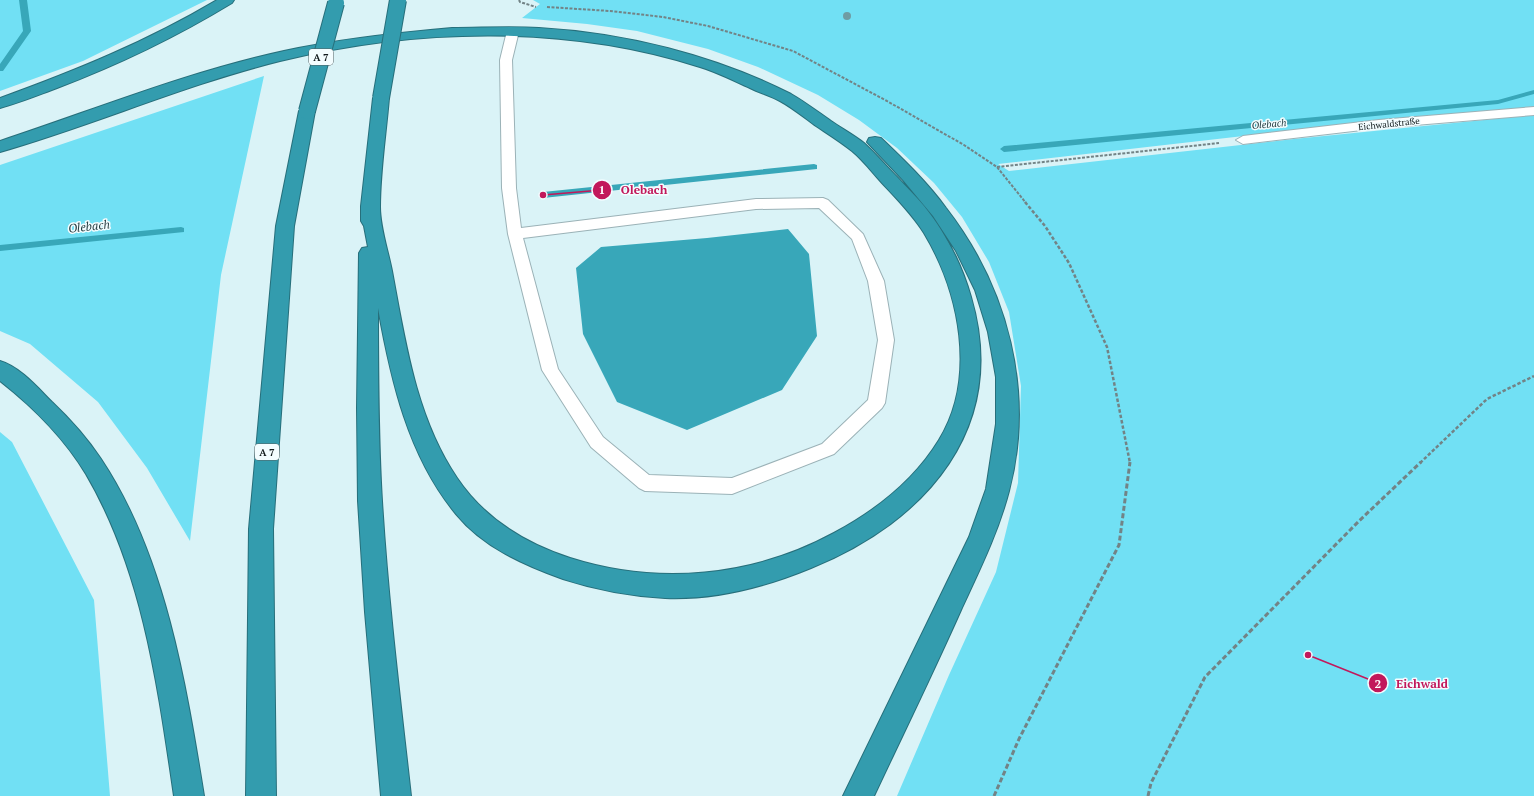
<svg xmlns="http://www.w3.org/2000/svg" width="1534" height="796" viewBox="0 0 1534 796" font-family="'PT Serif',serif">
  <rect width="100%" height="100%" fill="#daf3f7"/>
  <path fill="#71e0f4" d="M0,0H207L83,61L0,91Z
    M533,0H1534V108L1375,121L998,164L1009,171L1294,139L1534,115V796H897L949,675L996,572L1018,483L1021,386L1009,312L989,262L962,217L934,183L897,148L859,120L818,95L758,67L708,49L637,31L587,24L522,18L540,4Z
    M264,76L221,275L190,541L147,468L98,402L30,344L0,331V165Z
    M0,432L12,442L94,600L110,796H0Z"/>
  <path fill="#38a7b9" d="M788,229L809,254L817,336L782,390L687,430L617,402L583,334L576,268L601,247L707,238Z"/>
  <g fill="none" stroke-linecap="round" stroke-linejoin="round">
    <path fill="#38a7b9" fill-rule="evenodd" d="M19,0H27L31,31L3,71H0V64L23,31Z
      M1534,90V94L1498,104L1004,152L1000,149L1004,146L1498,100Z
      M814,164L817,165V169L543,198L539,195L543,192Z
      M181,227L184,228V232L0,251V245Z"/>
    <defs>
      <path id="lane" d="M513,28L519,31L512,60L516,188L521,228L756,199L823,198L828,200L863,234L884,281L894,340L885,403L882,408L834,454L732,494L645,491L639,488L591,447L542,370L508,234L502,188L500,60L507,31ZM819,208L852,239L868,281L878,340L868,400L822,444L732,478L649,475L603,437L558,369L523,238L756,209Z
        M1534,107V115L1379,128L1243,144L1236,140L1243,136L1379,120Z"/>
      <path id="highway" d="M217,0H234L232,3C176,37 118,65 57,88C38,95 19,103 0,108V98C75,71 148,41 217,0Z
        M452,28C481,28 510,26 539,28C625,33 714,55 791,94C805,102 818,112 831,121C841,128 854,135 864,143C875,153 886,166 897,177C906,187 916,196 924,206C945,232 962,265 971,297C1009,427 927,521 811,568C765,587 715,600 665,598C630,596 597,590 563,579C524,565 483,547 456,514C408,456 391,380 378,308C378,372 378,437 382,501C388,600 400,698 411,796H381L365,612L358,501L357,408L359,253L362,248L368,247L364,226L361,221V206L373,98L375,95L381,93L387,95L389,98C386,134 380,171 380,207C380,228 388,250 392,271C405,341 416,418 457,478C484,518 524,543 570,558C658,586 753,577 834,533C875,511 914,481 939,440C977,378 960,293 924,233C912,214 897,199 882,183C872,172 863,160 852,151C841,142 828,134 816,126C805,118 793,108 780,101C771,96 760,93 750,88C734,81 717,72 700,67C566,24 416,28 280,61C184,85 94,125 0,152V141C94,110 187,72 284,51C339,39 395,33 452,28Z
        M307,106L313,108L315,111L294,226L273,529L276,796H246L249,529L276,226L299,111L301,108Z
        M875,137L881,138C904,160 927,182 946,208C1008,288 1035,392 1009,491C998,533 979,571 961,610C933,673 903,734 874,796H843L969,537L986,489L996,424V377L988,332L975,290L956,251L933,216L903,180L867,142L869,138Z
        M0,361C20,367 37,387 52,402C70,419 87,438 101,459C165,555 186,684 204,796H174C158,687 143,571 86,474C65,439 32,406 0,381Z"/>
    </defs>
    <use href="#lane" stroke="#9bb2b7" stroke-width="2"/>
    <use href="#highway" stroke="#276f7b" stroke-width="2"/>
    <path stroke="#728386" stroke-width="2" stroke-dasharray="3 1.5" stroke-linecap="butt" d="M519,0L520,2L536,7
      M547,7L610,11L663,17L708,26L793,51L887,101L964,145L997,167L1026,203
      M997,167L1219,143"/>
    <path stroke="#728386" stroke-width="2.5" stroke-dasharray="3.5 2" stroke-linecap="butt" d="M1025,202L1045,226L1069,263L1107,347L1130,463
      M1420,463L1487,399L1534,376"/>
    <path stroke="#728386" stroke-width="3" stroke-dasharray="5 2.5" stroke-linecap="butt" d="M994,796L1019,739L1119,545L1130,462
      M1148,796L1151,783L1205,677L1359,521L1421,462"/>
    <use href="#lane" fill="#fff" fill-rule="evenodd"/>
    <use href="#highway" fill="#339cae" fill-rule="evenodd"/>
    <defs>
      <path id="highway-bridge" d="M381,98L398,0
        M307,111L336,3"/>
    </defs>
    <use href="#highway-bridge" stroke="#276f7b" stroke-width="18" stroke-linecap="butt"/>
    <use href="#highway-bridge" stroke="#339cae" stroke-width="16"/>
  </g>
  <circle fill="#6f9ca3" cx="847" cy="16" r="4"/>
  <g text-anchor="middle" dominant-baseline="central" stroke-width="3" stroke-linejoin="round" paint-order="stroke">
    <g font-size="9" fill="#121b1d" stroke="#f3fdff">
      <text transform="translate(1389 124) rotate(-6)">Eichwaldstraße</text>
    </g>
    <g fill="#f3fdff" stroke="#565f61" stroke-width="1">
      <rect x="309" y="49" width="24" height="16" rx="3"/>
      <rect x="255" y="444" width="24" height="16" rx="3"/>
    </g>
    <g font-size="10" font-weight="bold" fill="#121b1d">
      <text x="321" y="57">A 7</text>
      <text x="267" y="452">A 7</text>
    </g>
    <g font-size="10" font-style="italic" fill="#253d42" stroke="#f3fdff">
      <text transform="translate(1269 124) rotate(-5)">Olebach</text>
    </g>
    <g font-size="12" font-style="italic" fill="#253d42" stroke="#f3fdff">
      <text transform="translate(89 226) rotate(-6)">Olebach</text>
    </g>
  </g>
  <path fill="none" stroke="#c2185b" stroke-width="1.5" d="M543 195L602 190M1308 655L1378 683"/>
  <g fill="#c2185b" stroke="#f3fdff" stroke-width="1.5">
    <circle cx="543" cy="195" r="4"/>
    <circle cx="1308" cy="655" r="4"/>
    <circle cx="602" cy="190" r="10"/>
    <circle cx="1378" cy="683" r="10"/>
  </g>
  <g font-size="12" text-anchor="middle" font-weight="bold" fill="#fff">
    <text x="602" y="194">1</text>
    <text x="1378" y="688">2</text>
  </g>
  <g font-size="12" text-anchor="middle" font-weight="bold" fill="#c2185b" stroke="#f3fdff" stroke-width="3" stroke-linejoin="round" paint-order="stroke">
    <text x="644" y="194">Olebach</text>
    <text x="1422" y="688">Eichwald</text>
  </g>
</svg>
